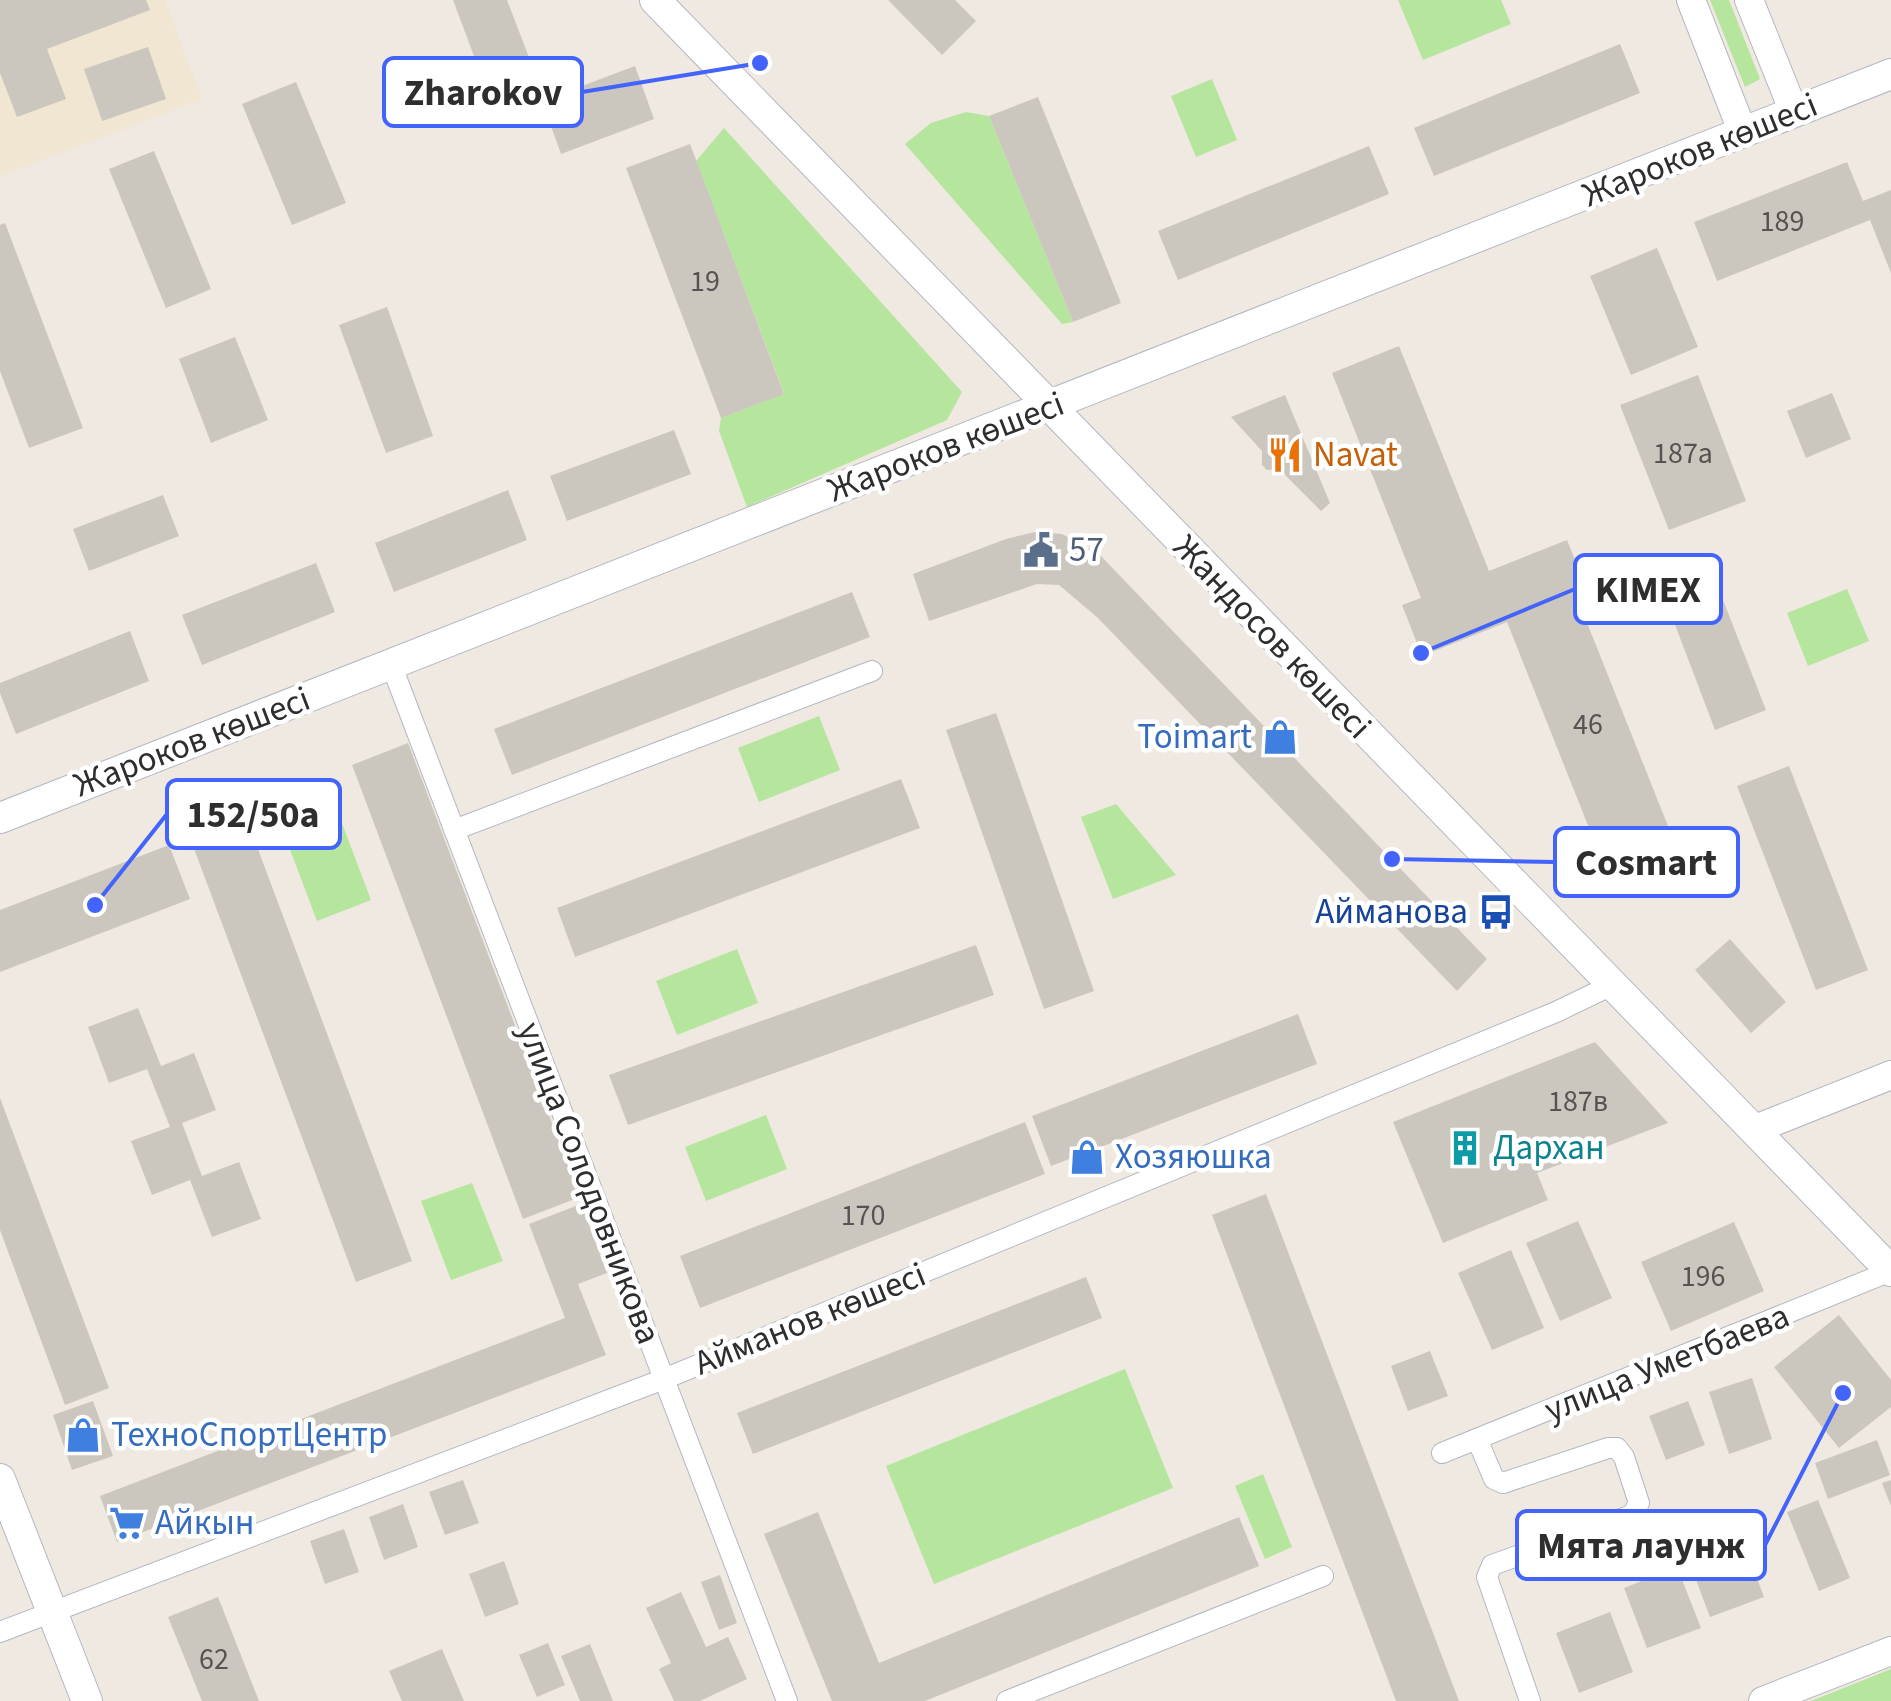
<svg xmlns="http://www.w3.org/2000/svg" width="1891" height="1701" viewBox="0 0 1891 1701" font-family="'Source Sans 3',sans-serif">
  <rect width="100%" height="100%" fill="#efe9e1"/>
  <path fill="#f0e6d1" d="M0,0H165L202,99L0,176Z"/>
  <path fill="#b6e59e" d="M1398,0H1501L1511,24L1423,60Z
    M1710,0H1729L1760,79L1745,87Z
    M1212,79L1237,140L1196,157L1171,96Z
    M966,112L989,116L1073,322L1062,324L905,144L931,123Z
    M724,128L962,392L947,420L747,507L719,431L721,418L784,393L696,161Z
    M1847,589L1869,641L1808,666L1787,613Z
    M819,716L840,770L759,802L738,748Z
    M1116,804L1176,875L1113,899L1081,817Z
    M340,818L371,900L317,921L286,839Z
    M737,949L758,1003L677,1035L656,981Z
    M766,1115L787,1169L706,1201L685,1147Z
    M472,1183L503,1261L451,1280L421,1201Z
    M1125,1369L1173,1488L934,1584L886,1466Z
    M1263,1474L1292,1547L1265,1559L1235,1486Z
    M1891,1669V1701H1811Z"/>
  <path fill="#cbc7bf" d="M0,0H146L150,10L47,49L66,99L17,117L0,73Z
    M453,0H507L543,94L495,112Z
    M888,0H955L976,21L942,55Z
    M1620,44L1640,93L1434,176L1414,128Z
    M148,47L166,99L102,121L84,69Z
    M635,66L654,119L561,154L542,101Z
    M296,82L346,203L292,225L242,104Z
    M1038,97L1121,303L1073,322L989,116Z
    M690,144L784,394L721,418L626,168Z
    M1369,146L1389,194L1178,280L1158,231Z
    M154,151L211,289L166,308L109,169Z
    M1847,162L1863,201L1891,190V273L1870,220L1717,281L1694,222Z
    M5,223L83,428L29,448L0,371V225Z
    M1657,248L1698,347L1631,375L1590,276Z
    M387,307L433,436L386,453L339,325Z
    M235,337L268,420L211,443L179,359Z
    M1399,346L1489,571L1567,540L1587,590L1576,595L1668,826L1599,853L1507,622L1422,656L1402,605L1421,598L1332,373Z
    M1698,375L1746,501L1669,530L1620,405Z
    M1832,393L1851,439L1806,458L1787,411Z
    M1285,395L1330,503L1321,511L1279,469L1267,470L1262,465V451L1231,417Z
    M674,430L691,474L567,521L550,476Z
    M508,490L527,540L394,592L375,543Z
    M163,495L179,536L89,571L73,529Z
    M1035,532L1062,534L1099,554L1487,959L1457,991L1098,618L1059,585L1037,584L929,621L913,574L1006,539Z
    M316,563L335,612L202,665L182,615Z
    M1716,582L1766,710L1715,730L1666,601Z
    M852,592L870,637L512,775L494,729Z
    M130,631L149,681L16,734L0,693V683Z
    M996,713L1094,991L1044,1009L946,730Z
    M408,743L580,1197L523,1219L352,765Z
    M1789,766L1868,970L1816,990L1737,786Z
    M901,779L920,828L575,957L557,908Z
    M243,809L412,1261L356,1282L187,830Z
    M169,845L190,899L0,972V910Z
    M1730,939L1786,1002L1751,1033L1695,970Z
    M976,945L994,995L628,1125L609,1075Z
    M138,1008L161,1066L194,1053L216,1110L182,1123L202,1176L239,1162L261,1219L212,1237L190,1180L152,1195L131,1141L170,1127L147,1069L109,1083L88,1027Z
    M1298,1014L1317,1064L1051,1166L1032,1116Z
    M1595,1042L1668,1123L1537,1173L1548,1200L1443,1243L1393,1122Z
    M0,1098L109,1388L65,1405L0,1230Z
    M1025,1122L1045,1174L700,1308L680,1256Z
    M1266,1194L1459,1701H1396L1212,1215Z
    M581,1204L607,1273L578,1284L606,1355L117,1542L100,1496L565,1318L529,1224Z
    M1578,1221L1612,1298L1560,1321L1526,1243Z
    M1734,1222L1764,1291L1671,1331L1641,1262Z
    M1511,1250L1544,1328L1492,1350L1458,1273Z
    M1086,1277L1102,1318L753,1454L737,1413Z
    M1839,1315L1891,1380V1407L1839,1448L1774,1367Z
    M1430,1351L1448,1396L1408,1411L1391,1366Z
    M1752,1378L1772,1439L1729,1454L1709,1392Z
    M93,1401L113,1456L72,1470L53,1415Z
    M1688,1401L1705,1445L1666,1460L1649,1416Z
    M1877,1440L1890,1475L1828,1499L1815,1463Z
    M463,1480L479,1523L445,1535L429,1492Z
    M1891,1480V1506L1882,1483Z
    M1818,1500L1850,1578L1819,1591L1787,1512Z
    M403,1504L418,1547L384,1560L369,1517Z
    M818,1512L879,1663L1239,1517L1259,1566L925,1701H832L764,1534Z
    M344,1529L359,1572L325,1584L310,1541Z
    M1741,1536L1764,1597L1710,1617L1687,1556Z
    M504,1561L519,1604L485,1617L469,1574Z
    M1677,1567L1701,1628L1647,1648L1624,1588Z
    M720,1575L737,1623L719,1630L701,1582Z
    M681,1592L706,1647L728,1637L747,1679L700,1701H674L659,1669L671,1663L646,1608Z
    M218,1597L259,1701H202L168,1617Z
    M1610,1612L1633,1672L1579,1693L1556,1633Z
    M548,1643L565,1685L537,1697L519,1655Z
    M590,1644L613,1701H580L561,1656Z
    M442,1649L464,1701H402L389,1671Z"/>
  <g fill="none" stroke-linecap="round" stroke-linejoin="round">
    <defs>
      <path id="minor" d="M391,664L787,1701
        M454,830L872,671
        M1477,1439L1494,1479L1503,1483L1608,1448H1617L1624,1457L1639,1503L1632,1515L1492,1565L1487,1577L1530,1701
        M1442,1453L1891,1271
        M0,1632L664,1379L1556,1012L1612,985
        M1007,1701L1323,1576"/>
      <path id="tertiary" d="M1691,0L1743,133
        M1749,0L1794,112
        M1753,1130L1891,1075
        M1763,1701L1891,1651"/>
      <path id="secondary" d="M655,0L1891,1271
        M0,818L1891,74
        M0,1479L87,1701"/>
    </defs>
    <use href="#minor" stroke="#b4b7c1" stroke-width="22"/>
    <use href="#tertiary" stroke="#b4b7c1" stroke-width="30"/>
    <use href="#secondary" stroke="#b4b7c1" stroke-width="32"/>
    <use href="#minor" stroke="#fff" stroke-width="20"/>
    <use href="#tertiary" stroke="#fff" stroke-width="28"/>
    <use href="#secondary" stroke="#fff" stroke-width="30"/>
  </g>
  <defs>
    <symbol id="restaurant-bare" viewBox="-9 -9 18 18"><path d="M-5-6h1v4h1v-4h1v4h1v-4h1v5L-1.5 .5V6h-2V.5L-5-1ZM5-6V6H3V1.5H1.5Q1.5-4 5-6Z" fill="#e8710a" stroke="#fff" stroke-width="2.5" paint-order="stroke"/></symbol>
    <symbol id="civic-bare" viewBox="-9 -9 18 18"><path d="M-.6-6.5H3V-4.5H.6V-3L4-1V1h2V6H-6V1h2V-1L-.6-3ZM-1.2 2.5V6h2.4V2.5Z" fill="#5c6f8a" stroke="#fff" stroke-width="2.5" paint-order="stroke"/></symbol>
    <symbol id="shop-bare" viewBox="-9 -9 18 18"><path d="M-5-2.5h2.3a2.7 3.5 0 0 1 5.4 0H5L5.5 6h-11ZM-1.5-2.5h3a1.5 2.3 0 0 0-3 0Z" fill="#3f7fe0" stroke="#fff" stroke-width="2.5" paint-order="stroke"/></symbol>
    <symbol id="bus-bare" viewBox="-9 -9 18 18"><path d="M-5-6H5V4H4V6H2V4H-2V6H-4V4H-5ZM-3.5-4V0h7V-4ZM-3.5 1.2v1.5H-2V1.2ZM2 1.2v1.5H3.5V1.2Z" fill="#1a4fb4" stroke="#fff" stroke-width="2.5" paint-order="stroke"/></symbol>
    <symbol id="building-bare" viewBox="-9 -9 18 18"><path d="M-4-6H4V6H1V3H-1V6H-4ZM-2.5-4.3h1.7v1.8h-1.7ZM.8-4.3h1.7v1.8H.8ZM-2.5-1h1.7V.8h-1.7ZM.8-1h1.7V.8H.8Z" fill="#0f9aa8" stroke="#fff" stroke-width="2.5" paint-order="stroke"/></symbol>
    <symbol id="supermarket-bare" viewBox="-9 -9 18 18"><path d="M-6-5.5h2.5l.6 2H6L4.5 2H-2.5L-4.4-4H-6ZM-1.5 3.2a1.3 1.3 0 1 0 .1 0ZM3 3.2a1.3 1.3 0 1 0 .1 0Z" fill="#3f7fe0" stroke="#fff" stroke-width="2.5" paint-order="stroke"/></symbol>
  </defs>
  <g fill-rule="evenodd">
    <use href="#restaurant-bare" x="1260" y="430" width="50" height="50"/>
    <use href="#civic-bare" x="1016" y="525" width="50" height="50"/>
    <use href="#shop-bare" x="1255" y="712" width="50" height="50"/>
    <use href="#bus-bare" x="1471" y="887" width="50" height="50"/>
    <use href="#building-bare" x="1440" y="1123" width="50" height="50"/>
    <use href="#shop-bare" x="1062" y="1132" width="50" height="50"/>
    <use href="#shop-bare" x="58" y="1410" width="50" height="50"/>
    <use href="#supermarket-bare" x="102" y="1498" width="50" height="50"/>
  </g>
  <g text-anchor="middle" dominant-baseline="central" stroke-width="9" stroke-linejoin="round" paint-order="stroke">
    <g font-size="30" fill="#555452">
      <text x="1782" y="221">189</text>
      <text x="705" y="281">19</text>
      <text x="1683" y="453">187а</text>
      <text x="1588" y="724">46</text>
      <text x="1578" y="1101">187в</text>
      <text x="863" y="1215">170</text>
      <text x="1703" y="1276">196</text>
      <text x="214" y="1659">62</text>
    </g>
    <g font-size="35" fill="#2e2e2e" stroke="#fff">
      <text transform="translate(1700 150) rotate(-22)">Жароков көшесі</text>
      <text transform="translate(946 447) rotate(-21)">Жароков көшесі</text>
      <text transform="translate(1272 637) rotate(46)">Жандосов көшесі</text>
      <text transform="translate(192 742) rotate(-21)">Жароков көшесі</text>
      <text transform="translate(589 1183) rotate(69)">улица Солодовникова</text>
      <text transform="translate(810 1319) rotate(-22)">Айманов көшесі</text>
      <text transform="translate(1667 1363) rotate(-22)">улица Уметбаева</text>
    </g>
    <g font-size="35" fill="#c56008" stroke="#fff" text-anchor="start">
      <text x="1313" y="455">Navat</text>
    </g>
    <g font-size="35" fill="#4e5e75" stroke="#fff" text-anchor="start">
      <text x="1069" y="550">57</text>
    </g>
    <g font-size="35" fill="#366cbe" stroke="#fff" text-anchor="start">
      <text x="1252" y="737" text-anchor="end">Toimart</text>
      <text x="1115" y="1157">Хозяюшка</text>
      <text x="111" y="1435">ТехноСпортЦентр</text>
      <text x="155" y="1523">Айкын</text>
    </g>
    <g font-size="35" fill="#164399" stroke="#fff" text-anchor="end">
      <text x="1468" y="912">Айманова</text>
    </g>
    <g font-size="35" fill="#0d838f" stroke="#fff" text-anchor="start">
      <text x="1493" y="1148">Дархан</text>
    </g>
  </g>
  <path fill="none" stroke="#4264fb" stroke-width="4" d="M760 63L582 92M1421 653L1575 589M95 905L167 814M1392 859L1555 862M1843 1393L1765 1545"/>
  <g fill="#4264fb" stroke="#fff" stroke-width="4">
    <circle cx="760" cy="63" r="10"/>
    <circle cx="1421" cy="653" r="10"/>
    <circle cx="95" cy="905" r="10"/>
    <circle cx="1392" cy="859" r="10"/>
    <circle cx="1843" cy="1393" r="10"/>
  </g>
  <g fill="#fff" stroke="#4264fb" stroke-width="4">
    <rect x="384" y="58" width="198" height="68" rx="10"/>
    <rect x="1575" y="555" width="146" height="68" rx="10"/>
    <rect x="167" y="780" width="173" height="68" rx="10"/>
    <rect x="1555" y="828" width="183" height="68" rx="10"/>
    <rect x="1517" y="1511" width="248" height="68" rx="10"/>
  </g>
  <g font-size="38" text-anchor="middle" font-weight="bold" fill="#2e2e2e">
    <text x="483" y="105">Zharokov</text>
    <text x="1648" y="602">KIMEX</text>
    <text x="253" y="827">152/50a</text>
    <text x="1646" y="875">Cosmart</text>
    <text x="1641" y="1558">Мята лаунж</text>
  </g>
</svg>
